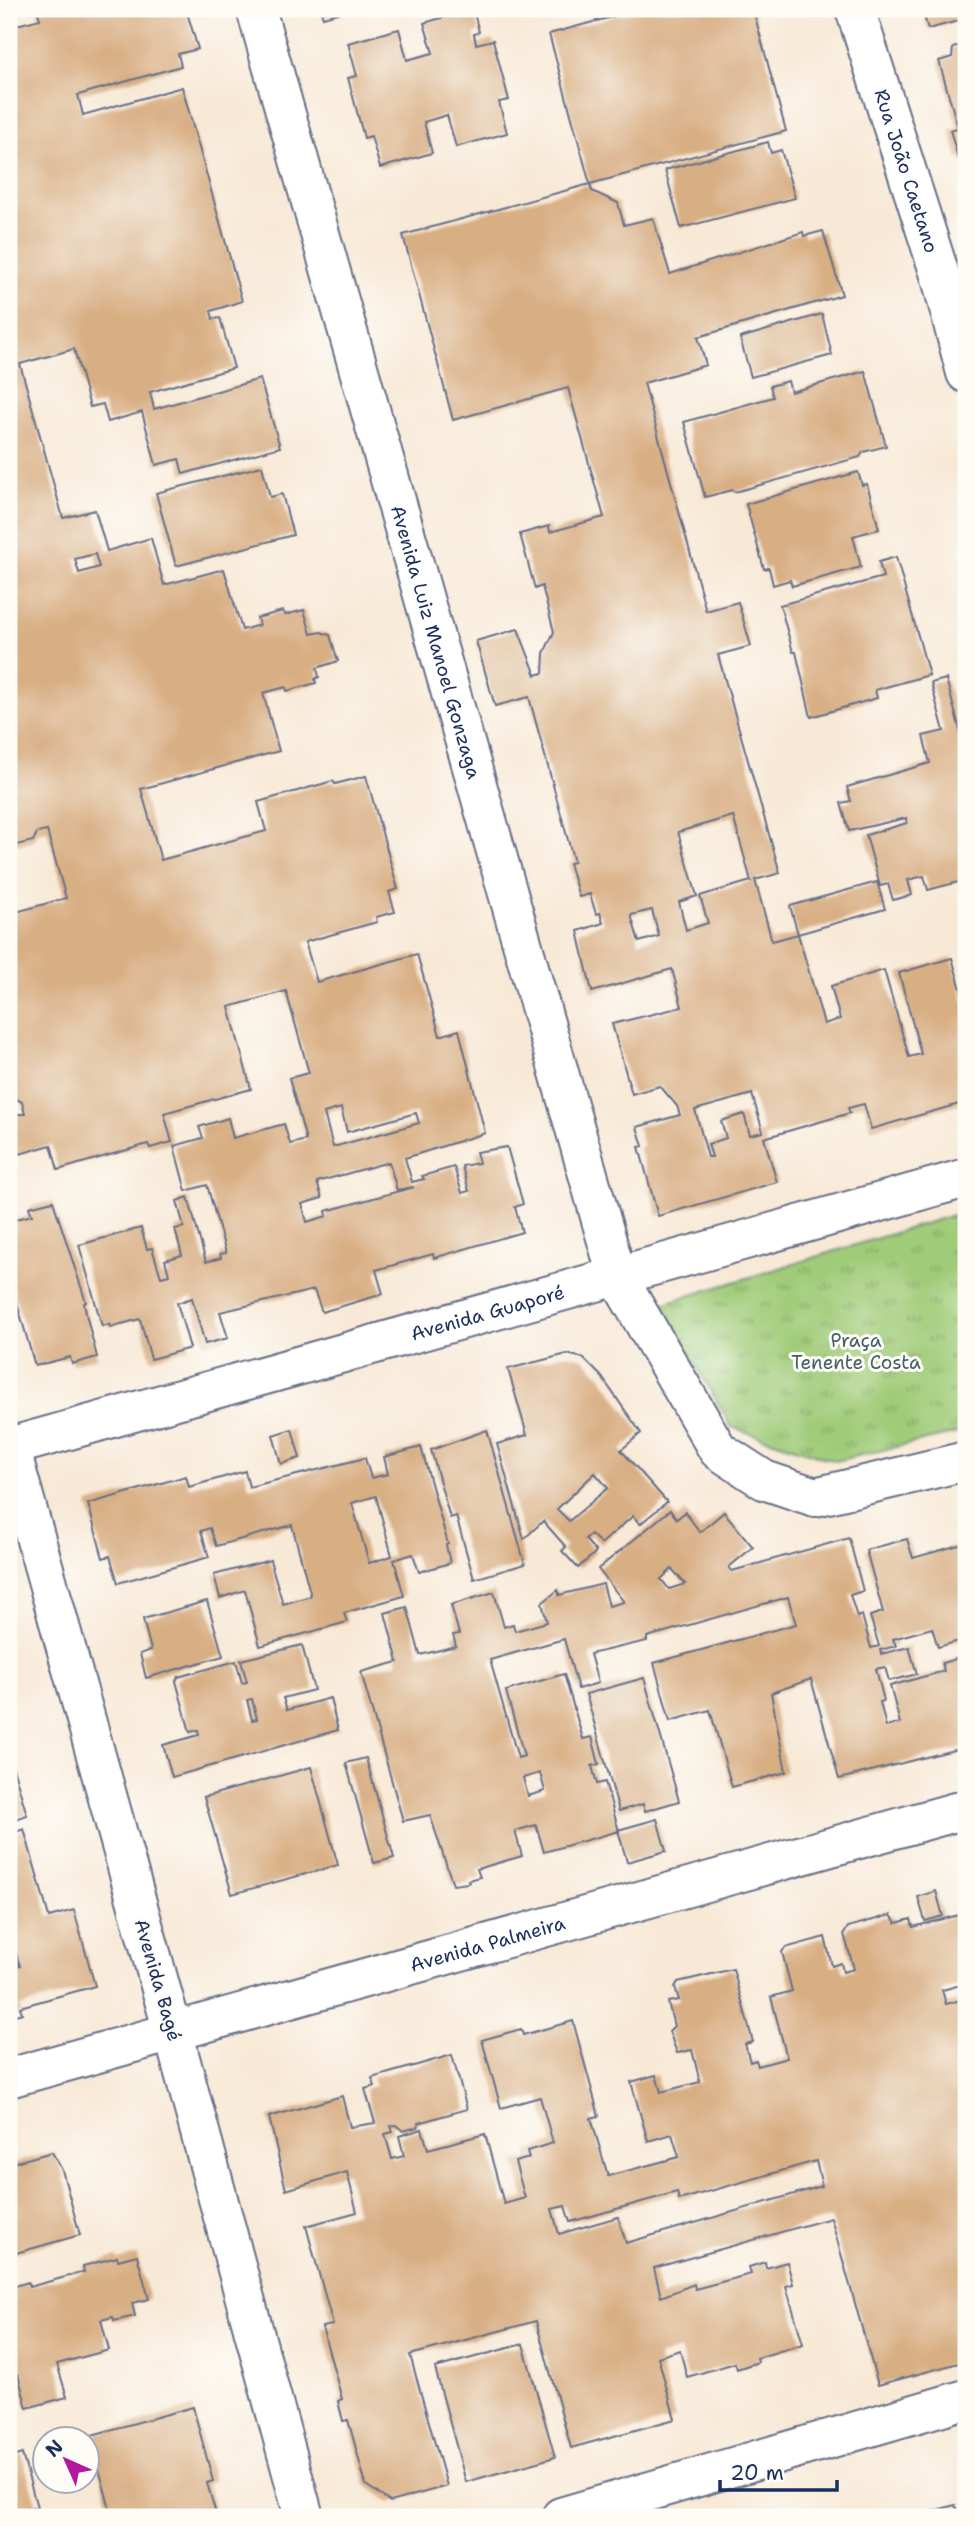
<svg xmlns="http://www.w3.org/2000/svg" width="975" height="2526" viewBox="0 0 975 2526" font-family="'Shantell Sans',sans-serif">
  <defs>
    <pattern id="park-tufts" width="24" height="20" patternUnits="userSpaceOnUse" patternTransform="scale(1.75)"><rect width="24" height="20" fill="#a0cc79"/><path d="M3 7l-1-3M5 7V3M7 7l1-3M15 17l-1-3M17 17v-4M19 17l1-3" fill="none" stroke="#82a666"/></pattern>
  </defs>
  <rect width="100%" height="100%" fill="#fdfcf7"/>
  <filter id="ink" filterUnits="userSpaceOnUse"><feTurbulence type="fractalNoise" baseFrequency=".0143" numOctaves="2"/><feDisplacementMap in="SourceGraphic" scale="14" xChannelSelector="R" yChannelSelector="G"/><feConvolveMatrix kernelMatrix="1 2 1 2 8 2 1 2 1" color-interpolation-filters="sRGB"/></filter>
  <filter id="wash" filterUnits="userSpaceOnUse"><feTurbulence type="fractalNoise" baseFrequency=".00686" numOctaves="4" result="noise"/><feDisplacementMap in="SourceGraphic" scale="28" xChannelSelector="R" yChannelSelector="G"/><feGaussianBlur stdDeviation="1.57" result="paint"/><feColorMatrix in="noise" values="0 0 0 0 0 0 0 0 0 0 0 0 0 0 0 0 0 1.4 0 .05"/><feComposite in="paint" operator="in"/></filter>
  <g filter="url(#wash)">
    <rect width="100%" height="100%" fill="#f8e9d7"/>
    <path fill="url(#park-tufts)" stroke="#5e7e6c" stroke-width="2" d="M966,1211V1431L835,1461L731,1427L662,1304Z"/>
    <g id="blocks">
      <path fill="#d8ae83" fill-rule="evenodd" d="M37,9H145L147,14L166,9H186L198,49L178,54L181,66L78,95L83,115L182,87L242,301L211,311L213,319L220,318L234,368L150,392L154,409L260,379L280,447L183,474L179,459L156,465L142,412L108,422L103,404L90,407L74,349L20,364L63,518L95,510L107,551L151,538L164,585L224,569L242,630L259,625L257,618L283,611L285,615L304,610L311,634L321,632L330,635L338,661L317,668L319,677L315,679L316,683L287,691L286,687L263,693L279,751L141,789L161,860L266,831L258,802L333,781L335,784L366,776L398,889L389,892L395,912L376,917L377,922L305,942L317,982L417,954L440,1036L459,1030L485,1133L405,1158L412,1182L424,1179L422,1176L454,1167L462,1193L469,1191L462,1166L479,1163L476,1152L507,1147L523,1204L515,1207L522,1232L434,1258L433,1254L376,1270L383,1294L322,1312L314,1290L220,1312L228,1338L205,1344L192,1298L177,1303L190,1348L151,1359L140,1319L110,1327L109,1324L102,1326L79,1245L141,1228L147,1249L152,1248L161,1277L169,1275L165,1260L182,1255L175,1229L184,1227L177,1201L188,1197L206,1262L221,1258L220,1254L226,1253L207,1185L186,1191L174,1146L203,1138L199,1127L228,1118L233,1138L284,1124L290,1144L306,1140L289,1078L309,1073L286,991L229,1007L251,1089L164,1113L172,1142L150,1148L148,1144L58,1170L51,1145L9,1157V1114H25L22,1102L9,1095V914L66,898L47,831L37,833L33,841L9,847V709L13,707L9,694V27L40,19ZM95,554L99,567L79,573L75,559ZM341,1108L347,1132L416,1113L419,1123L333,1147L324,1113ZM389,1162L397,1190L414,1187L326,1211L327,1216L307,1222L302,1204L322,1198L317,1182Z
        M320,9H349V10L323,17Z
        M473,9L479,32L474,34L476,44L493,40L509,100L499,102L507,133L456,147L447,115L424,122L432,153L380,168L371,136L364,138L348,78L357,76L348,43L399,29L407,60L433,53L424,23Z
        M641,9H753L786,131L590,184L549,34Z
        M922,9H966V19L928,29Z
        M961,45L966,49V161L958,158L950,130L958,128L939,61L952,57L953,48Z
        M768,142L771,153L781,150L795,198L681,228L665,170Z
        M590,184L592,191L618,203L624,225L653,218L670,274L803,232L804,236L823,231L842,295L698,337L706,365L644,383L706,611L738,602L751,646L718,655L780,873L755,880L772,941L798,934L824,1024L840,1019L831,986L884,970L909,1057L921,1054L899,973L952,958L966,1007V1102L871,1129L864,1104L848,1108L850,1113L764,1138L777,1182L658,1216L639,1147L643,1146L637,1127L680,1115L677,1106L660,1086L632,1094L612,1024L682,1007L672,969L592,992L578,931L603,923L600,913L596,914L590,894L579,897L569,863L574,862L529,697L495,706L476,641L518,629L536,675L543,673L544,653L554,632L542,586L535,589L520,534L549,526L550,532L604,517L568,388L453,420L403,235ZM733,816L751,881L700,896L708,923L686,930L679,902L697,896L678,832ZM652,910L659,936L639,942L631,915ZM752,1094L763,1132L750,1135L744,1114L721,1121L726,1138L708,1144L712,1157H708L695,1110Z
        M822,314L832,355L751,377L740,338Z
        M865,371L886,446L863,452L860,457L735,492L732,490L705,497L684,422L773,397L770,386L788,381L791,392Z
        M262,466L270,497L282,494L293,535L176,566L156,493Z
        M858,472L862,485L867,484L879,529L853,536L861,567L792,586L790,580L773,585L769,568L764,569L746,504Z
        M896,557L929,675L875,690L877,698L811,717L796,652H793L780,605L883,577L879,562Z
        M946,679L966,752V880L928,890L924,876L908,880L912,895L893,900L888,884L880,886L866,835L907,823L906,818L849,831L841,803L851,801L847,787L930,763L923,736L944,731L931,683Z
        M877,882L885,909L798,934L790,906Z
        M53,1201L86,1302L84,1303L87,1318L97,1357L72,1364L70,1357L35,1366L9,1275V1221L32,1215L29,1207Z
        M567,1354L583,1358L601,1376L641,1433L621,1450L667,1502L640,1524L633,1516L601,1544L591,1534L585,1539L596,1552L578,1568L562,1551L566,1547L543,1521L524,1539L497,1444L527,1435L508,1369ZM595,1473L608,1488L569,1521L557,1509Z
        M292,1429L300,1458L281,1464L273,1435Z
        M487,1430L525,1564L474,1579L456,1516L450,1518L431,1450Z
        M421,1447L448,1544L446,1545L450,1563L419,1572L413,1554L394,1560L404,1596L344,1613L347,1622L260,1646L245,1590L220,1598L214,1575L270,1560L283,1604L311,1596L292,1525L216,1546L210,1528L201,1531L209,1557L118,1583L110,1556L103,1558L88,1504L186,1476L189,1487L245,1471L249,1487L365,1458L371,1478L388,1474L384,1457ZM376,1496L392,1556L369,1563L352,1503Z
        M670,1510L677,1519L685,1512L700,1532L724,1512L753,1547L729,1567L732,1571L849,1538L863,1591L850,1595L857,1617L862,1615L871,1648L879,1646L870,1616L883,1612L866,1550L907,1539L913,1558L966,1543V1639L938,1647L932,1628L893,1639L896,1646L880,1650L881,1654L909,1647L917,1674L889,1681L885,1667L876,1669L884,1701L880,1702L886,1727L900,1723L890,1686L944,1671L942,1663L966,1656V1747L839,1779L811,1679L771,1693L786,1772L732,1787L710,1710L670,1721L654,1663L796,1624L788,1597L647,1637V1641L590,1654L598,1683L578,1689L564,1639L490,1660L518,1758L524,1756L506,1691L564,1674L583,1739L592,1737L599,1764L592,1766L597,1784L605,1782L619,1831L544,1852L536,1825L515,1831L522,1856L477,1869L480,1877L468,1880L469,1883L453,1885L430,1815L403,1821L361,1672L398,1662L385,1613L407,1607L420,1655L456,1646L453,1635L459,1634L451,1605L494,1592L504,1627L513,1624L515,1631L547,1622L542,1603L558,1590L559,1595L603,1584L609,1606L624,1602L598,1569ZM672,1569L685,1584L669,1589L661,1579ZM540,1773L545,1791L528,1796L523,1778Z
        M207,1601L223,1656L146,1678L140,1654L151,1650L143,1619Z
        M302,1645L314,1690L283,1698L287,1710L330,1698L338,1730L172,1777L163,1745L199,1735L198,1730L190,1732L176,1681L178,1677L236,1661L242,1683L247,1682L241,1660ZM252,1699L257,1719L252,1720L247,1700Z
        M644,1678L679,1801L645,1811L643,1804L619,1811L586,1694Z
        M9,1754L27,1815L9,1821Z
        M366,1758L394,1858L374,1863L346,1763Z
        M311,1767L338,1865L232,1894L204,1797Z
        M657,1819L666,1851L627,1862L618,1830Z
        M24,1829L49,1917L74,1910L95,1986L20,2007L22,2013L9,2017V1969L20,1966L9,1932V1834Z
        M936,1891L943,1916L925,1921L918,1897Z
        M966,1913V2097L960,2099L966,2122V2361L878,2385L831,2218L654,2268L661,2297L694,2284L695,2289L751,2274L749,2267L765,2262L766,2268L787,2262L793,2284L786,2286L803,2344L757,2358L758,2362L737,2369L735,2363L687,2377L680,2350L658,2357L675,2419L571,2448L536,2321L410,2355L447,2486L390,2502L366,2485L348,2420L343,2421L338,2401L342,2399L322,2327L333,2325L306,2226L357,2212L347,2172L286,2190L269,2117L342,2096L350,2127L375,2123L365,2089L375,2086L372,2078L452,2055L467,2109L418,2123V2127L403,2131L396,2125L391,2126L393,2132L385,2134L392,2159L404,2156L399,2136L422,2129L428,2149L485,2134L504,2204L525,2198L515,2162L529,2158L527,2151L553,2143L540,2097L501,2108L482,2040L521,2029L523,2035L573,2021L599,2116L591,2118L608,2176L679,2157L672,2134L648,2141L631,2082L656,2075L661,2092L700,2082L692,2050L677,2053L669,2031L674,2026L668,2002L679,2000L675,1987L678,1982L733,1969L753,2042L745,2044L750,2062L756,2060L758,2066L787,2058L771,1997L792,1991L782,1952L785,1948L825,1937L832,1966L841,1963L843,1972L854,1969L844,1934L848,1927L891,1915L896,1923L911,1919L913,1927ZM961,1985L965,1999L946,2004L942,1990ZM816,2161L822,2186L626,2243L618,2217L559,2234L552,2209L565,2206L570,2222L677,2192L679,2200Z
        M52,2152L62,2170L80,2235L9,2255V2164Z
        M137,2255L149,2299L132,2303L135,2316L114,2321L113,2317L101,2320L109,2350L57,2364L67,2397L27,2408L18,2375L9,2377V2288L28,2282L29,2287L84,2272L83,2266L117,2257L118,2260Z
        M523,2344L555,2457L466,2482L435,2368Z
        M193,2407L213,2481L207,2483L217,2517H84L110,2509L97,2462L88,2464V2438H81Z
        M22,2454L37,2507L9,2515V2458Z
        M955,2505L959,2517H915V2516Z"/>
    </g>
  </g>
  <g filter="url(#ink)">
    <use href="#blocks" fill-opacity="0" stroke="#687088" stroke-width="2"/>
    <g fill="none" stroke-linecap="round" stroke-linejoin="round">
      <defs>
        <g id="minor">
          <path id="s1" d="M256,9L617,1276L718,1450L764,1480L815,1497L966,1461"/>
          <path id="s2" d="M9,1447L966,1178"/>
          <path d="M173,2032L304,2517"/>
          <path d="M561,2517L966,2399"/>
        </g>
        <g id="tertiary">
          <path id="s3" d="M855,9L941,278L966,373"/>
          <path d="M9,1443L173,2032"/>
          <path id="s4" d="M9,2078L966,1809"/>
        </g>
      </defs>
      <use href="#minor" stroke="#687088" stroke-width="42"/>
      <use href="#tertiary" stroke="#687088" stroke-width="42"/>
      <use href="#minor" stroke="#fff" stroke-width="38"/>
      <use href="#tertiary" stroke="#fff" stroke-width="38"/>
    </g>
  </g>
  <g text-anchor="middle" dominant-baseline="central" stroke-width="6" stroke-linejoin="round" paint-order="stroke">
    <g font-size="19" fill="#1b2f5e" stroke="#fdfcf7">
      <text stroke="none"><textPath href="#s3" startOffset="170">Rua João Caetano</textPath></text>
      <text stroke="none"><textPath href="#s1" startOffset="658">Avenida Luiz Manoel Gonzaga</textPath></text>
      <text stroke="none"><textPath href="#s2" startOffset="497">Avenida Guaporé</textPath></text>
      <text stroke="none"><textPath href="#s4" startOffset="497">Avenida Palmeira</textPath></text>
      <text transform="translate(158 1980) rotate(74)">Avenida Bagé</text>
    </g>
    <g font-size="19" fill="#435e66" stroke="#fdfcf7">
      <text x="856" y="1340">Praça<tspan x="856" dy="22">Tenente Costa</tspan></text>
    </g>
  </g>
  <rect width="975" height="2526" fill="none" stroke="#fdfcf7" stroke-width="35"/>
  <g transform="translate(66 2460) rotate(315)"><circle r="33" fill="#fdfcf7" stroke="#a3aaba" stroke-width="2"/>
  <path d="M0-5L12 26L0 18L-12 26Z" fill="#b5179e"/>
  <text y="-10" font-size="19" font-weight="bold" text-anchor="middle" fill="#1b2f5e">N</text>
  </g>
  <path d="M720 2480v10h117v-10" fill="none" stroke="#1b2f5e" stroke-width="3.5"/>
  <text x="730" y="2480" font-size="21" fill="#1b2f5e" stroke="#fdfcf7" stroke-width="5" paint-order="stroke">20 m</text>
</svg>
